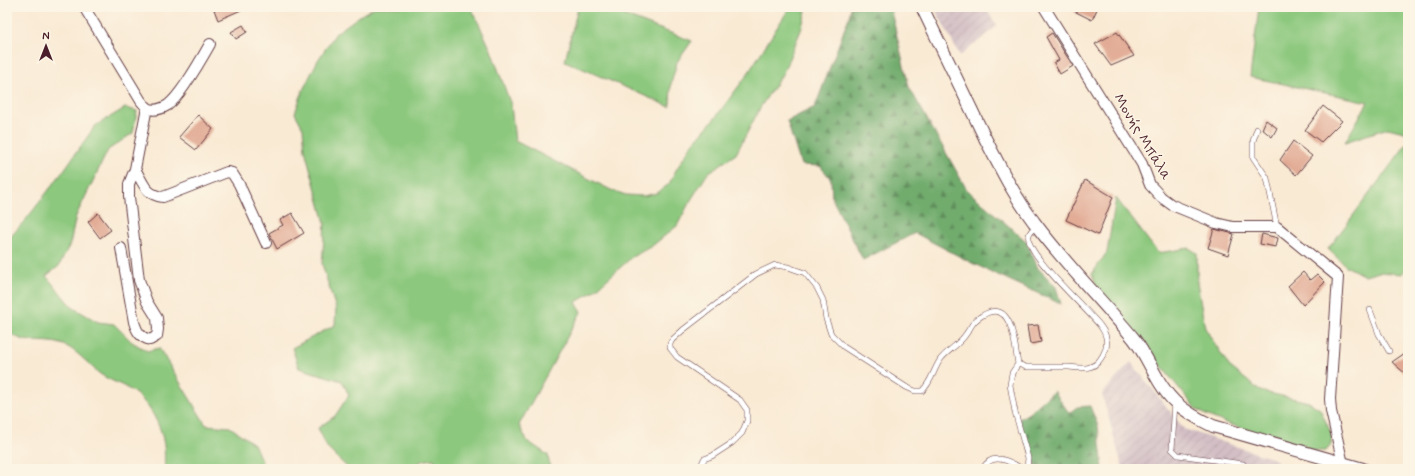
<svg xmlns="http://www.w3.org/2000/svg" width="1415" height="476" viewBox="0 0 1415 476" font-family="Mynerve,sans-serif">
  <defs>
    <pattern id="industrial-furrows" width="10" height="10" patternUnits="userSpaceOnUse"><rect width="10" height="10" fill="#d2bec4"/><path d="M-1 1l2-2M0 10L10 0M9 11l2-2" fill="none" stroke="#b6a3a9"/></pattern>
    <pattern id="forest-firs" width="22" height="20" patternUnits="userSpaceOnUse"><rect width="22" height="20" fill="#71ac6d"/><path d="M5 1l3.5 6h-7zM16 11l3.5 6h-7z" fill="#5f8b5a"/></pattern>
  </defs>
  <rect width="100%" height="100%" fill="#fcf5e5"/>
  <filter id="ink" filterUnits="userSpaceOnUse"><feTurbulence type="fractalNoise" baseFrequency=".025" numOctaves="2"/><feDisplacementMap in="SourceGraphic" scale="8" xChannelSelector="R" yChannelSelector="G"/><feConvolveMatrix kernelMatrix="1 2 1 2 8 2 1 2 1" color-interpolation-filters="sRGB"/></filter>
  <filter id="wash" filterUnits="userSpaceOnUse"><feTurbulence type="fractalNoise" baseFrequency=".012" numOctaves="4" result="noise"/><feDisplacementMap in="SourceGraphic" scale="16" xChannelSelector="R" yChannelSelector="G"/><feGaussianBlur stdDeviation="0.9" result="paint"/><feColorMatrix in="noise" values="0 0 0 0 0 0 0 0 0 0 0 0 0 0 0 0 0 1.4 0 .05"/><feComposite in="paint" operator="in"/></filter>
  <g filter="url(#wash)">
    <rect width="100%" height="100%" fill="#f9ead4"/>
    <path fill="url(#industrial-furrows)" d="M934,7H985L997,26L960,56Z
      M1131,362L1184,429L1277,460L1275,469H1123L1102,394Z"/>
    <path fill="#8cc87e" stroke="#6b7454" d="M375,7H471L491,50L511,105L515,141L611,190L626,195L643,196L657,193L669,184L676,170L693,143L715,118L747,75L790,7H807L801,30L783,73L761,106L736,154L708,173L689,203L677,226L652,246L632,257L594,291L576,302L581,312L519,425L527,441L548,455L550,469H438L434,459L422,461L409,469H349L328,449L318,428L335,416L349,395L342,381L299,368L292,348L335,325L336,309L322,264L325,223L305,150L303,128L295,113L303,90L318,60L336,33L361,15Z
      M578,7H602L692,41L677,62L671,84L670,107L565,61Z
      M1259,7H1408V133L1388,128L1345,142L1368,102L1250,77Z
      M125,108L137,111L133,133L108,150L76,216L70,244L59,266L46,276L72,307L98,322L114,324L132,342L147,351L159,348L206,425L230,427L254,444L265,469H165C164,461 165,452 164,445C161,424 149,403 132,391C122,384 110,381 100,374C90,366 74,347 61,344C41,338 24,347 7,330V241L28,217L64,170L95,126Z
      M1408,142V266L1402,274L1379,272L1365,276L1346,266L1328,249Z
      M1116,198L1158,253L1189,248L1197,253V283L1205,328L1229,366L1260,391L1309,402L1320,409L1332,435L1331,445L1326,451H1317L1301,448L1223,422L1206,415L1196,409L1136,335L1098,291L1092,274L1107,252Z"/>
    <path fill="url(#forest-firs)" stroke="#5e664c" d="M851,7H890L909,87L967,190L1026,241L1038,268L1056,287L1061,304L972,263L915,233L863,260L832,198L831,179L820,166L801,165L787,121L815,107L849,17Z
      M1054,391L1069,413L1077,407L1090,406L1098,426L1103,469H1037L1019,419L1029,413Z"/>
    <g id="blocks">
      <path fill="#e1a993" d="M213,7H248L218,20Z
        M1066,7H1098L1092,20Z
        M243,25L247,32L236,39L231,32Z
        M1117,32L1134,56L1111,66L1095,44Z
        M1052,33L1073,66L1060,74L1054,63L1059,60L1046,37Z
        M1323,106L1342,121L1321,142L1305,130Z
        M198,115L213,129L196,150L179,137Z
        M1266,120L1277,128L1272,137L1262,129Z
        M1293,141L1312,156L1296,175L1280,160Z
        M1085,180L1113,197L1098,235L1066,220Z
        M98,213L111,230L100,238L88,222Z
        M292,213L304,233L277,249L269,233L283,225L280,220Z
        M1214,229L1234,234L1228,255L1208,248Z
        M1262,234L1278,238L1276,247L1260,244Z
        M1303,272L1310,280L1317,274L1325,282L1303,305L1288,286Z
        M1038,325L1041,342L1030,344L1027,326Z
        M1408,351V376L1392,362Z"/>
    </g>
  </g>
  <g filter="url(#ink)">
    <use href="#blocks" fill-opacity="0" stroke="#643d44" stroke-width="1"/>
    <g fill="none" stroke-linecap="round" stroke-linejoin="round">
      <defs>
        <path id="service" d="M1257,129L1253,141V157L1267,178L1277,227
          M1370,310L1379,334L1389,351
          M1018,364L1012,373L1010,385L1015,412L1028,458L1027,469
          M1175,403L1172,449L1178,455L1243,464
          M701,469V466L704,459L712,456L732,443L742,433L747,421V410L740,400L677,357L670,348V344L672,340L683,330L756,274L775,265L788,267L805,273L817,288L823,300L826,319L831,334L844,347L906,387L915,391H922C931,383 933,371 940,360C946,352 955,347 962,339C967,334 970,327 974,322C979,317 984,314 990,312C1014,305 1015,350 1018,364L1026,367C1041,367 1055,367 1069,367C1076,368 1084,369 1090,367C1097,365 1100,360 1103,355C1109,346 1107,335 1101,327C1090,311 1022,252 1029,235C1030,231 1034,228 1037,226
          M983,469C991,451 1010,461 1022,469"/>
        <path id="minor" d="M84,7L141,101C144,104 146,108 150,109C156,111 163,108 168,105C181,95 201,60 210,44
          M1044,7L1142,164L1150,185L1161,197L1172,205L1216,223L1233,227H1277L1338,277L1330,399L1331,411L1343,464
          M135,169C143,182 145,195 163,197L227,172L232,173L239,184L266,243
          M121,248L134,322C137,332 140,337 150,340L157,336L158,329L157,318L147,302L139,280L129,197V184L135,169L147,107"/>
        <path id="tertiary" d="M922,7C943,51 964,95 985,138C1000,167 1014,196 1034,222C1064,263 1101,299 1134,339C1149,358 1157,385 1175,402C1186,412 1200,420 1213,426L1363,469"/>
      </defs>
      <use href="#service" stroke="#643d44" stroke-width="6"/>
      <use href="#minor" stroke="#643d44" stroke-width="12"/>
      <use href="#tertiary" stroke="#643d44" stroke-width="14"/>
      <use href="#service" stroke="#fff" stroke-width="5"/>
      <use href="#minor" stroke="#fff" stroke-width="10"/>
      <use href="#tertiary" stroke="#fff" stroke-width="12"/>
    </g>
  </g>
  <g text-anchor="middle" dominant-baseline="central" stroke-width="3" stroke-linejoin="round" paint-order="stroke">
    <g font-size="15" fill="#4a1f2b" stroke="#fcf5e5">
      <text transform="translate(1142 137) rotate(59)">Μονής Μπάλα</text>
    </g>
  </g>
  <rect width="1415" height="476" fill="none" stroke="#fcf5e5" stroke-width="24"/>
  <g transform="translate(46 46)" stroke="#fcf5e5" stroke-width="3" paint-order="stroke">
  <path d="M0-3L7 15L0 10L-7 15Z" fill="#4a1f2b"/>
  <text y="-6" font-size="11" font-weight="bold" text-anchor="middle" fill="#4a1f2b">N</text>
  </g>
</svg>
